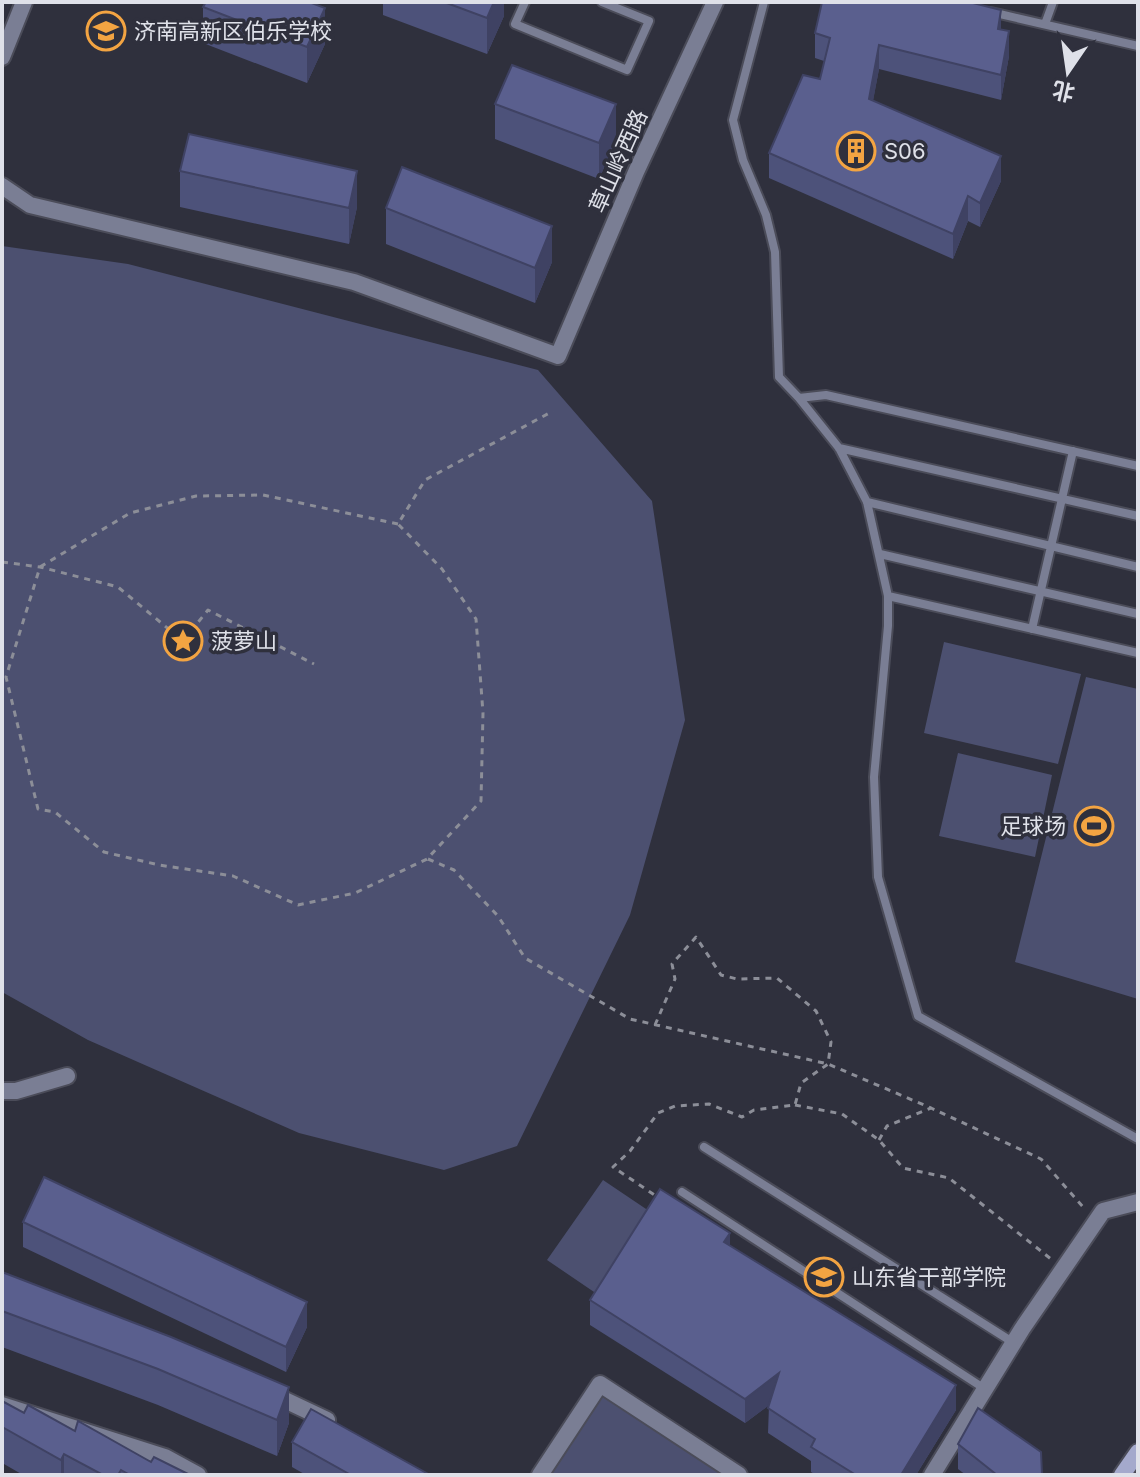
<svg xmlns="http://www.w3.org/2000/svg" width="1140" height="1477" viewBox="0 0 1140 1477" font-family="Inter,'Noto Sans SC',sans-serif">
  <rect width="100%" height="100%" fill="#2f303d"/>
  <path fill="#4c5070" d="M2,246L128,264L538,370L652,501L685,720L630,915L517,1146L444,1170L299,1133L88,1040L2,992Z
    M944,642L1081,674L1058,764L924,733Z
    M1086,677L1138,689V999L1015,962Z
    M958,753L1052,775L1035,857L939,836Z
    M603,1180L652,1213L597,1294L547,1260Z
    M603,1396L724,1475H551Z"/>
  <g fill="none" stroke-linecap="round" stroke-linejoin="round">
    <defs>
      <path id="service" d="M525,2L515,24L627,70L649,21L602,2
        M764,2L733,120L743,160L766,215L775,252L779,377L799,398L826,395L1138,466
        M991,12L1138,46
        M1045,24L1053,2
        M799,398L839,448L867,502L888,596V626L874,777L878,877L918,1016L1138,1139
        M839,448L1138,516
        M867,502L1138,567
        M880,554L1138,614
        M888,596L1138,653
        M1032,629L1073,451
        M704,1147L1014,1343
        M682,1192L985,1389"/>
      <path id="minor" d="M2,57L24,2
        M2,1091H16L67,1076
        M272,1394L327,1420
        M540,1475L600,1384L739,1475
        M932,1475L1022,1329L1103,1211L1138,1202"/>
      <path id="tertiary" d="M2,186L30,205L354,282L558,356L636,172L715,2
        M2,1405L165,1457L198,1475"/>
      <path id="secondary" d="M1122,1475L1138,1452"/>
    </defs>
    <use href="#service" stroke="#4b4c59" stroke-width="12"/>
    <use href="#minor" stroke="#4b4c59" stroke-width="20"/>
    <use href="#tertiary" stroke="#4b4c59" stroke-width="20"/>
    <use href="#secondary" stroke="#4b4c59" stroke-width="20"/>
    <path stroke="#8c8e98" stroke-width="3" stroke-dasharray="6 6" stroke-linecap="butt" d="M398,524L263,495L196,496L130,513L40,567L6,677L38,809L55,812L104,852L159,865L233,876L298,905L355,893L427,859L481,801L483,713L476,619L442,569L398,524L425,480L553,411
      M2,562L40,567L118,587L183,641L208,610L314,664
      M428,859L454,870L498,916L525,958L630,1019L828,1064L931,1108L1041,1159L1084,1208L1087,1209
      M655,1025L675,979L672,964L696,937L721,975L737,979L777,978L816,1011L831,1042L828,1064L801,1083L795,1105L754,1110L742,1117L709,1104L675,1106L658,1113L630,1151L613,1167L656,1196
      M795,1105L842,1114L879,1140L903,1168L949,1178L1051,1259
      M879,1140L887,1126L931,1108"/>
    <use href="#service" stroke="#7a7e94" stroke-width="8"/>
    <use href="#minor" stroke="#7a7e94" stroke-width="16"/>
    <use href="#tertiary" stroke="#7a7e94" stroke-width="16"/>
    <use href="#secondary" stroke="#a4a9cc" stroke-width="16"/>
  </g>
  <path fill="#4d527a" d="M383,2H504V16L487,54L383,15Z
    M203,7L325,44L307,83L203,43Z
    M1001,30L1009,56L1001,100L879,69L873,100L1001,181L980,227L968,221L953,259L769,178V153L820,79L824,61L815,58V33Z
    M495,104L616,140L599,179L495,139Z
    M180,171L357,207L349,244L180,207Z
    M386,208L552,262L535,303L386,244Z
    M23,1222L307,1327L286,1372L23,1247Z
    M730,1246L956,1410L916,1475H816L811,1472V1461L768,1433L769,1405L745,1423L590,1325V1300Z
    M2,1272L289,1423L277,1456L158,1405L2,1347Z
    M2,1401L24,1413L75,1431L151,1462L190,1475H23L4,1464Z
    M292,1442L430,1475H306L292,1467Z
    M958,1444L1042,1475H966L958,1469Z"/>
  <path fill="#3f4263" d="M494,2H504V16L487,54V18Z
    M325,8V44L307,83V47Z
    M1001,10V34L998,29Z
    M1009,31V56L1001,100V75Z
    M879,45V69L869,123V99Z
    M616,104V140L599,179V143Z
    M1001,156V181L980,227V203Z
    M357,171V207L349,244V208Z
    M968,196V221L953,259V234Z
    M552,226V262L535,303V268Z
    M730,1233V1258L724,1242Z
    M307,1302V1327L286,1372V1347Z
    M779,1373V1398L745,1423V1399Z
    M956,1385V1410L916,1475H901Z
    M289,1387V1423L277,1456V1420Z
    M4,1428V1464L2,1467V1431Z
    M64,1454V1475H61V1460Z"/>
  <path fill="#5a5f8e" stroke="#3f4263" stroke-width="2" d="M206,2H309L325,8L307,47L203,7Z
    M444,2H494L487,18Z
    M822,2H969L1001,10L998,29L1009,31L1001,75L879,45L869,99L1001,156L980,203L968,196L953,234L769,153L803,75L820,79L830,38L815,33Z
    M512,65L616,104L599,143L495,104Z
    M189,134L357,171L349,208L180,171Z
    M402,167L552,226L535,268L386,208Z
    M44,1177L307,1302L286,1347L23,1222Z
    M660,1189L730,1233L724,1242L956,1385L901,1475H856L811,1447L815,1439L768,1408L779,1373L745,1399L590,1300Z
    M2,1272L171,1337L289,1387L277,1420L158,1369L2,1311Z
    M2,1401L24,1413L28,1405L75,1431L78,1421L151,1462L154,1457L190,1475H130L121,1470L118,1475H103L64,1454L61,1460L4,1428L2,1431Z
    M978,1408L1041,1452L1042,1475H997L958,1444Z
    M311,1409L430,1475H351L292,1442Z"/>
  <defs>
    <symbol id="school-ring" viewBox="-11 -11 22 22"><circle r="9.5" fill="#2f303d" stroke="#f3a442" stroke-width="1.5"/><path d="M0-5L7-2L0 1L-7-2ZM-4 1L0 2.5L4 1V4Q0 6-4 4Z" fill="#f3a442"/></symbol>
    <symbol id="building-ring" viewBox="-11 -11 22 22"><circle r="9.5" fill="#2f303d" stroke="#f3a442" stroke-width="1.5"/><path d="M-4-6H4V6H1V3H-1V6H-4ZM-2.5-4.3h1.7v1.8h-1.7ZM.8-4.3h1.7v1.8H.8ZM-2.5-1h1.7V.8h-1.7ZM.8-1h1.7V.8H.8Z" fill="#f3a442"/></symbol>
    <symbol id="sight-ring" viewBox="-11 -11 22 22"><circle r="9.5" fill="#2f303d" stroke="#f3a442" stroke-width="1.5"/><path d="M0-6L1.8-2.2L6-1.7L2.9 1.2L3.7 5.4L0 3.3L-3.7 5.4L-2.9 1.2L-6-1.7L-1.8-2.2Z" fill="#f3a442"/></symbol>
    <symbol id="stadium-ring" viewBox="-11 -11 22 22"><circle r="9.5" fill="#2f303d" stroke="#f3a442" stroke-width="1.5"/><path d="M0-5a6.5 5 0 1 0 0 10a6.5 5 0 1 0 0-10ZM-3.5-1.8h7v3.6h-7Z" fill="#f3a442"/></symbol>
    <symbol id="university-ring" viewBox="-11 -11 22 22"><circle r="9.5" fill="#2f303d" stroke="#f3a442" stroke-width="1.5"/><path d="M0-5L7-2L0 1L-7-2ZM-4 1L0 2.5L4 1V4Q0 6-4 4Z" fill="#f3a442"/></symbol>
  </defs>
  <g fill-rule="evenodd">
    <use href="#school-ring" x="84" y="9" width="44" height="44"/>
    <use href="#building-ring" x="834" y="129" width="44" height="44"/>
    <use href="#sight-ring" x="161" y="619" width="44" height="44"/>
    <use href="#stadium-ring" x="1072" y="804" width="44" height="44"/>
    <use href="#university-ring" x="802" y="1255" width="44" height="44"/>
  </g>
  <g text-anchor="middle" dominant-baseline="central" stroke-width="7" stroke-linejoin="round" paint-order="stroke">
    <g font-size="22" fill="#dfe1e9" stroke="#2f303d" text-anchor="start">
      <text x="134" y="31">济南高新区伯乐学校</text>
      <text x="884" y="151">S06</text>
      <text x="211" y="641">菠萝山</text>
      <text x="1066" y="826" text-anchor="end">足球场</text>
      <text x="852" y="1277">山东省干部学院</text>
    </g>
    <g font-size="22" fill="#dfe1e9" stroke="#2f303d">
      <text transform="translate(618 161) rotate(-66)">草山岭西路</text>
    </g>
  </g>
  <rect width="1140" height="1477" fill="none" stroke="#dfe1e9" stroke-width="8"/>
  <g transform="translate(1068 72) rotate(193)" stroke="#2f303d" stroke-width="6" paint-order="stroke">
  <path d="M0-6L14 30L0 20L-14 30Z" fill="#dfe1e9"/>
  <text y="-12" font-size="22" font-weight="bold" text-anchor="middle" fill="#dfe1e9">北</text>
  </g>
</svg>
